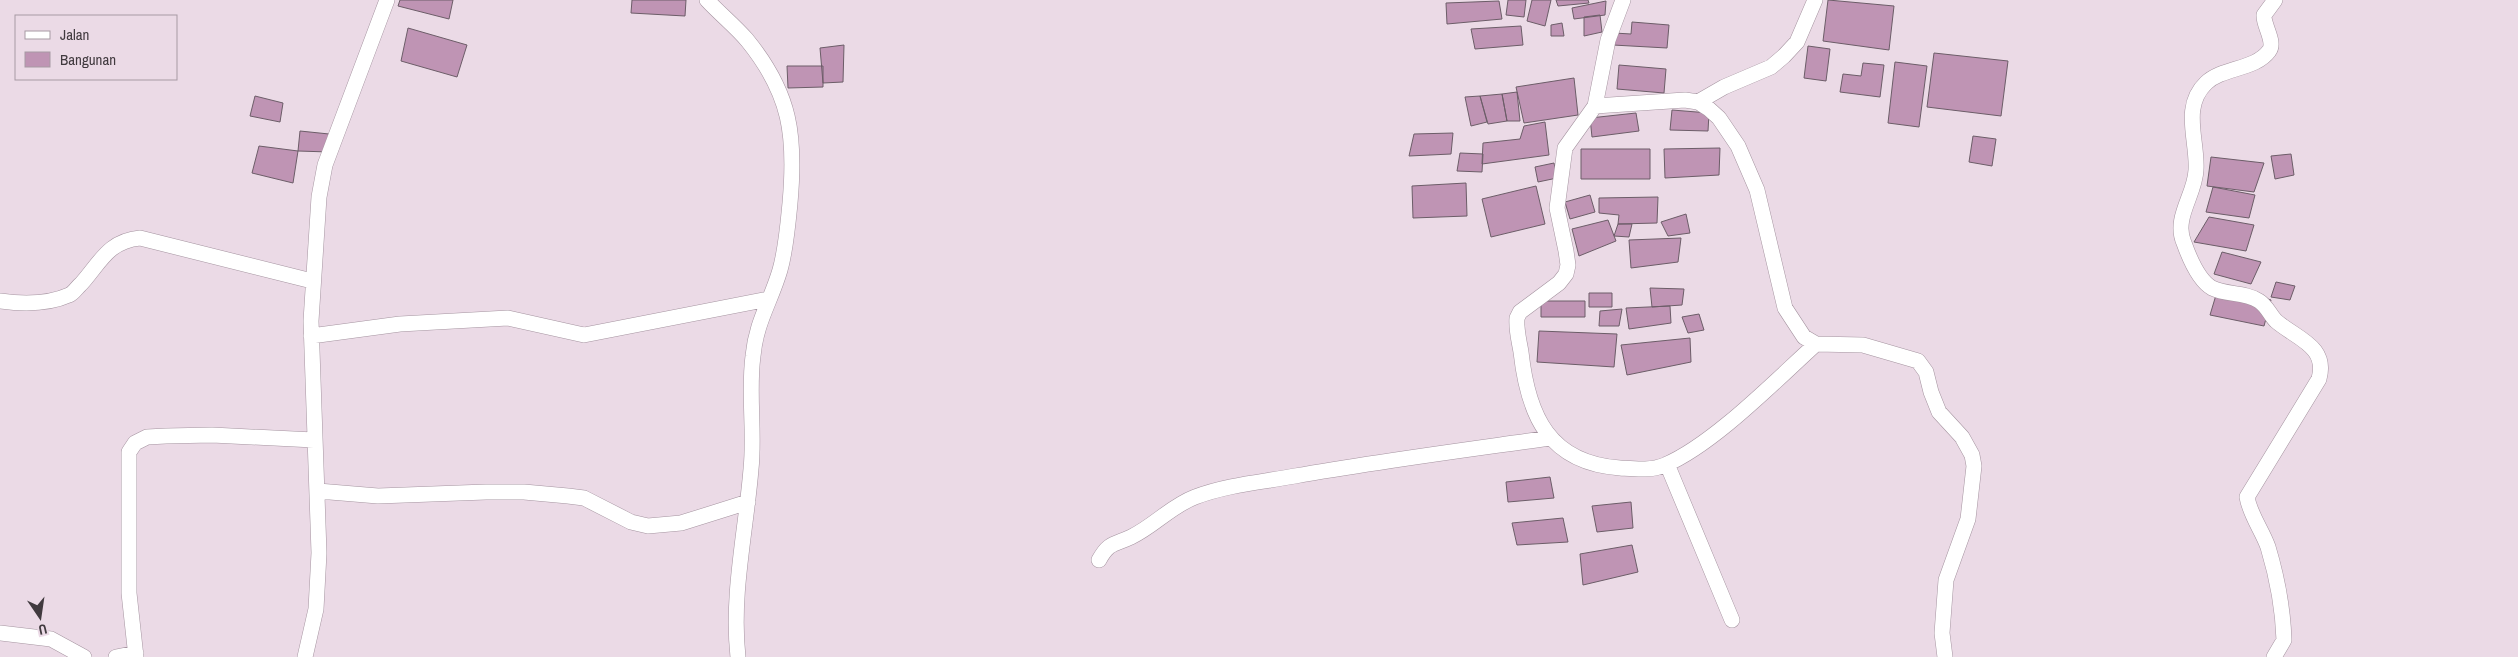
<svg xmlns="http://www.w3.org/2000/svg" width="2518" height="657" viewBox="0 0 2518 657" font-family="'Archivo Narrow',sans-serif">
  <rect width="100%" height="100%" fill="#ebdae6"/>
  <path fill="#bf94b4" stroke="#6c5d68" d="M400,0H453L449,19L398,6Z
    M632,0H686L685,16L631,13Z
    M1508,0H1526L1524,17L1506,15Z
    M1532,0H1551L1545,26L1527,21Z
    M1556,0H1588L1589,3L1558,6Z
    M1828,0L1894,6L1889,50L1823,41Z
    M1499,1L1502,19L1447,24L1446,3Z
    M1606,1L1605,15L1574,19L1572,8Z
    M1600,15L1602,32L1584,36V17Z
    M1632,22L1669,25L1667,48L1613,45L1614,33L1631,34Z
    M1562,23L1564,36H1551V25Z
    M1521,26L1523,45L1475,49L1471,29Z
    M408,28L467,45L457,77L401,61Z
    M844,45L843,82L823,83L820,48Z
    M1808,46L1830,49L1826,81L1804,78Z
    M1934,53L2008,61L2001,116L1927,107Z
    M1895,62L1927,66L1919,127L1888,123Z
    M1863,63L1884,65L1880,97L1840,92L1843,74L1861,76Z
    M1619,65L1666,69L1664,93L1617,89Z
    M787,66H823V87L788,88Z
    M1574,78L1578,115L1524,123L1516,87Z
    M1517,92L1520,121H1507L1502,94Z
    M1502,94L1507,121L1488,124L1480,96Z
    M255,96L283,103L280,122L250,116Z
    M1480,96L1487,122L1471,126L1465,97Z
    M1672,110L1709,113L1708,131L1670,130Z
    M1636,113L1639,131L1592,137L1590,118Z
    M1545,122L1549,155L1482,164L1483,143L1520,139L1524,126Z
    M300,131L329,134V152L298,151Z
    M1453,133L1451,154L1409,156L1414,134Z
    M1973,136L1996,139L1992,166L1969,162Z
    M259,146L298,151L293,183L252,173Z
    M1720,148L1719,175L1665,178L1664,149Z
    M1581,149H1650V179H1581Z
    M1460,153L1483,154L1482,172L1457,171Z
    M2291,154L2294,175L2275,179L2271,156Z
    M2211,157L2264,163L2254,192L2207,186Z
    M1554,163L1557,178L1538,182L1535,167Z
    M1466,183L1467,216L1413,218L1412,186Z
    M1536,186L1545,224L1491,237L1482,199Z
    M2213,187L2255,195L2249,218L2206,212Z
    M1590,195L1595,212L1570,219L1565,202Z
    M1658,197L1657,223L1618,224L1619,215L1599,213V198Z
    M1686,214L1690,233L1668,236L1661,222Z
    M2209,217L2254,225L2246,251L2194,242Z
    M1608,220L1616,241L1579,256L1572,229Z
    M1618,224H1632L1629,237L1614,236Z
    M1681,238L1678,262L1631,268L1629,240Z
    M2222,252L2261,262L2251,284L2214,274Z
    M2276,282L2295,286L2290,300L2271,297Z
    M2219,285L2271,300L2264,326L2210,315Z
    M1650,288L1684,289L1682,305L1652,307Z
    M1589,293H1612V307H1589Z
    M1541,301H1585V317H1541Z
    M1670,306L1671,323L1629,329L1626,308Z
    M1622,309L1619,326H1599L1600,311Z
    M1699,314L1704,330L1688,333L1682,317Z
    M1539,331L1617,334L1614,367L1537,362Z
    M1690,338L1691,362L1627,375L1621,345Z
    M1550,477L1554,498L1508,502L1506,482Z
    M1631,502L1633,528L1597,532L1592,506Z
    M1563,518L1568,542L1517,545L1512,523Z
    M1632,545L1638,572L1583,585L1580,554Z"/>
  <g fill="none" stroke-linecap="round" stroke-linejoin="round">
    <defs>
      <path id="minor" d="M707,0C720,14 735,26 747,40C791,94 796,136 790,203C788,224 786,249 780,270C771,301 756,322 753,356C748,393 755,432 751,469C746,531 731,595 738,657
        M1623,0L1608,40L1595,106L1565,148L1557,208L1566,251L1568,265L1566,274L1559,283L1520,312L1517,318C1516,330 1519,340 1521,352C1528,416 1549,463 1620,468C1635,469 1651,471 1665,465C1714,444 1776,380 1816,344
        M1698,102L1724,87L1771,67L1784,56L1797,42L1815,0
        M1595,106L1685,100L1698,102L1709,109L1719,118L1738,146L1757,190L1785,308L1804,337L1816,344L1863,345L1918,361L1926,372L1931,392L1939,412L1962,437L1972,455L1974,466L1968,519L1946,580L1942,633L1945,657
        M0,301C22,304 49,304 69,295C74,293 77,287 81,284C100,263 108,241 140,238L312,281
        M311,336L400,324L508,318L584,335L768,299
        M1667,464L1732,620
        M318,491L378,496L486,492H524L568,496L584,498L631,522L648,526L681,523L748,502
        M1099,560C1109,542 1114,545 1131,537C1154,526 1171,506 1195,497C1226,485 1262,482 1295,476C1380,461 1465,450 1550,438
        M0,633L51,639L84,657
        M116,657L136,653
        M136,657L129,593V452L135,443L147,437L166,436L212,435L314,440
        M305,657L316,609L319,553L311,321L319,197L325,165L387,0
        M2274,657L2284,640C2283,609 2277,577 2268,547C2262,530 2250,515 2247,497L2319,379C2328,346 2297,339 2276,321C2270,315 2267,306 2259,301C2245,292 2226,295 2212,288C2198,280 2189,257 2184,243C2173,218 2195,195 2196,170C2198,141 2181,107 2206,83C2223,67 2255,70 2269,51C2276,42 2263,25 2264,15L2275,0"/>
    </defs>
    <use href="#minor" stroke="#a594a0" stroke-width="16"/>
    <use href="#minor" stroke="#fff" stroke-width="15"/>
  </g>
  <rect x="15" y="15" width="162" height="65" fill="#ebdae6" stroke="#a79aa3"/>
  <rect x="25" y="31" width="25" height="8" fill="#ffffff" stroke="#a79aa3"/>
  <text x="60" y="40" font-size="15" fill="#413a3f">Jalan</text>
  <rect x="25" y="52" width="25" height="15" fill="#bf94b4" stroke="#a79aa3"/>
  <text x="60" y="65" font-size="15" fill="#413a3f">Bangunan</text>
  <g transform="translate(40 617) rotate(167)" stroke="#ebdae6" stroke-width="4" paint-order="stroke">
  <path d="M0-4L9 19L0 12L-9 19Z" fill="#413a3f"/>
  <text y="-8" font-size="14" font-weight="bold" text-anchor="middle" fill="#413a3f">U</text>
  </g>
</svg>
